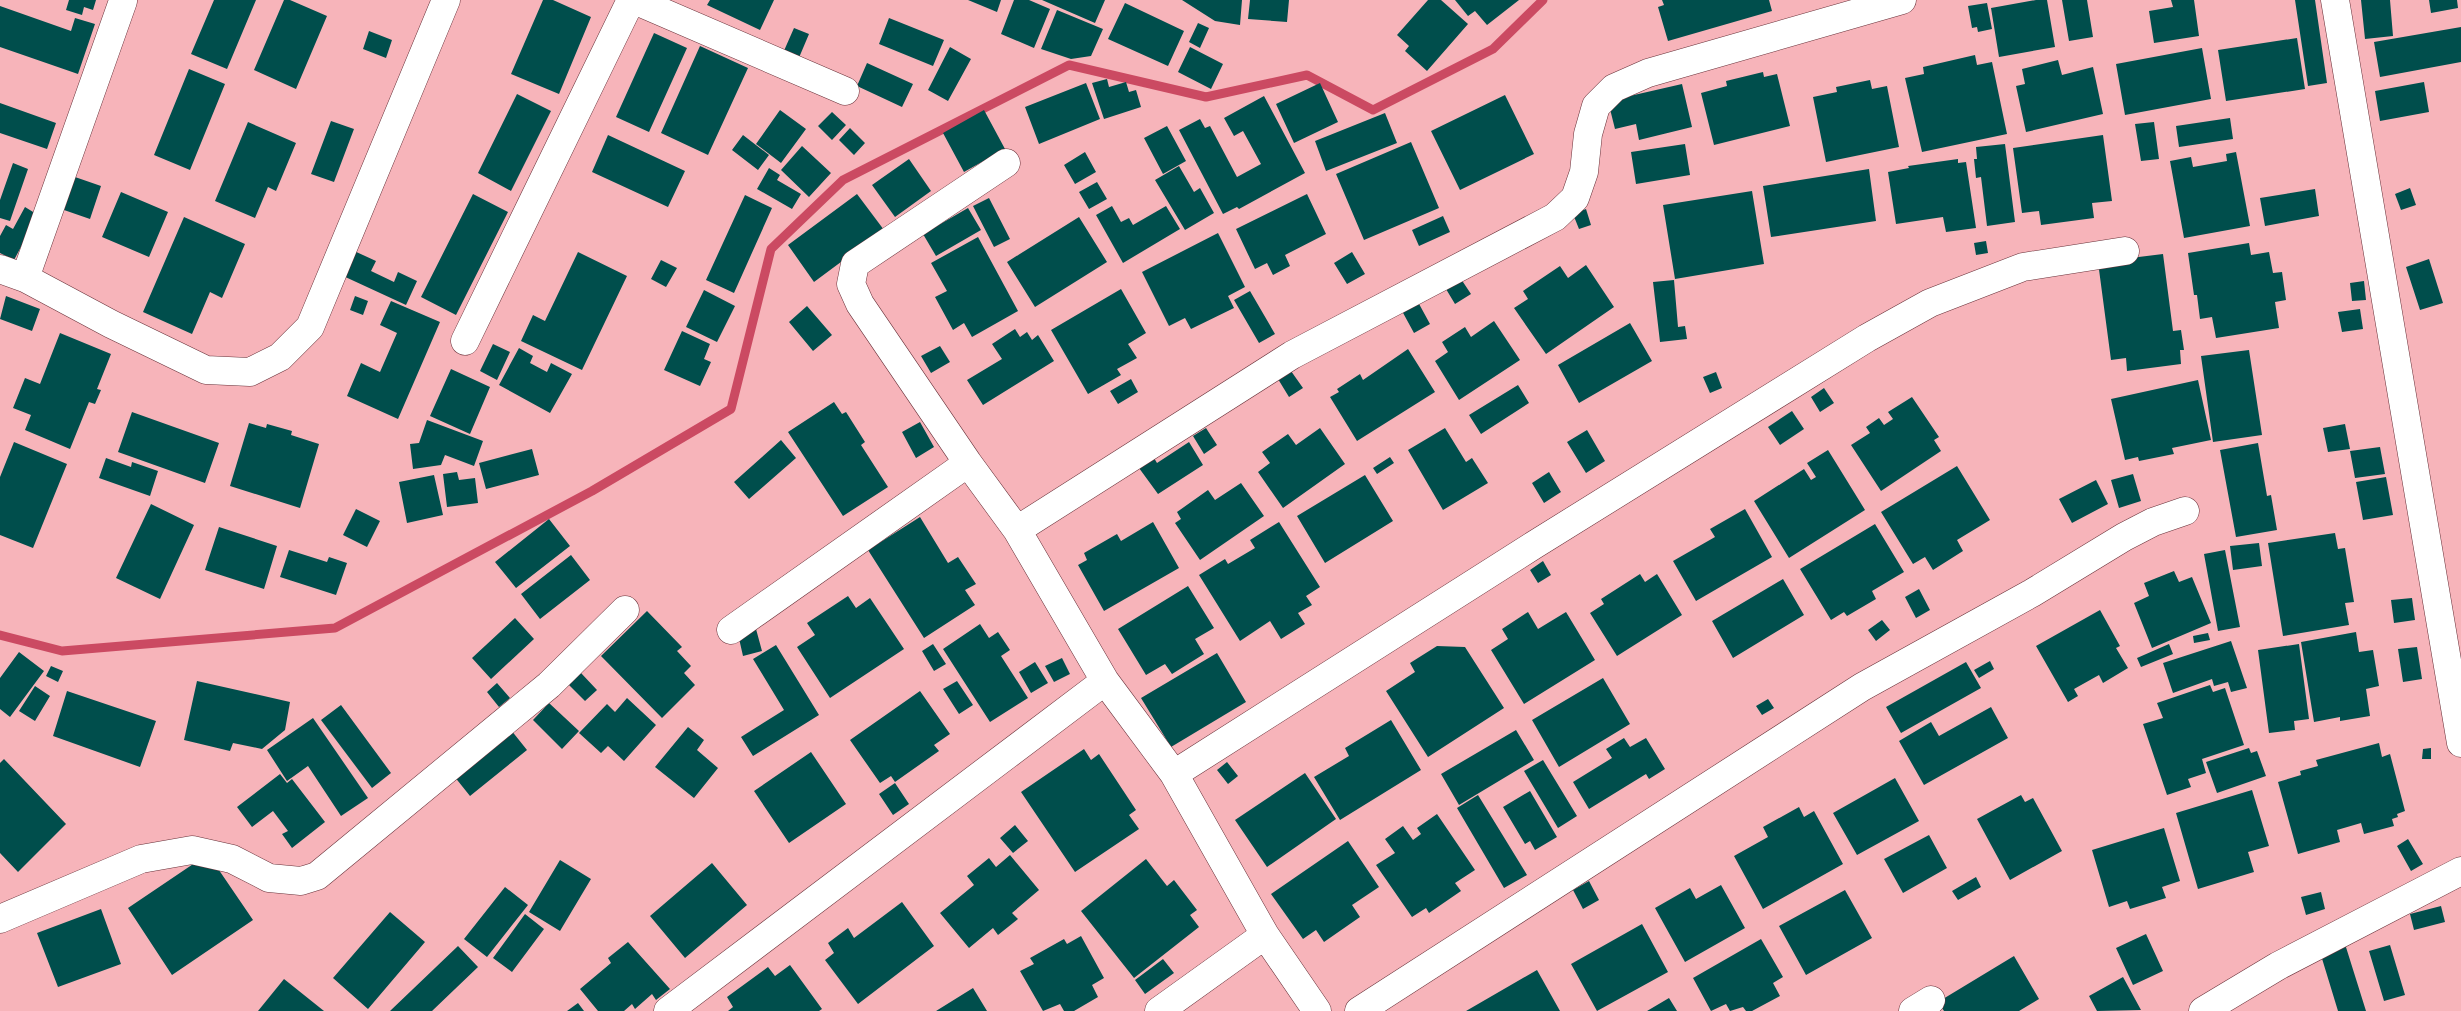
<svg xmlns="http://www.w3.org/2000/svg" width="2461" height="1011" viewBox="0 0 2461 1011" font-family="'Varela Round',sans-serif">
  <rect width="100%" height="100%" fill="#f7b4ba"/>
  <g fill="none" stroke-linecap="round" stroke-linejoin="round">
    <path stroke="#cb4a62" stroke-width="9" d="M0,635L62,651L335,628L592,491L731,409L771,249L843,180L1069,65L1206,97L1307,75L1373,110L1493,49L1543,0"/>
  </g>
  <path fill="#004e4c" d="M69,0H96L93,10L84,7L82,15L66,10Z
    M214,0H256L227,69L191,54Z
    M284,0H290L327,16L296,89L254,70Z
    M543,0H553L591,17L559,94L511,74Z
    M710,0H774L760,30L707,5Z
    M968,0H1001L997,12Z
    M1014,0H1029L1050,9L1034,48L1001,34Z
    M1042,0H1105L1095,23Z
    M1182,0H1242L1240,25L1215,21Z
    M1250,0H1289L1287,22L1248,19Z
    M1428,0H1441L1468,24L1427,71L1405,51L1409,46L1397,35Z
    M1455,0H1519L1487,25L1475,11L1468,16Z
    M1662,0H1769L1772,11L1668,41L1658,7L1664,5Z
    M2036,0H2047L2055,47L1999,57L1991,8Z
    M2062,0H2087L2093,37L2069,41Z
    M2171,0H2194L2199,36L2154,43L2149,11L2173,7Z
    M2295,0H2315L2327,83L2308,86Z
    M2361,0H2390L2393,36L2365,39Z
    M2429,0H2457L2458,8L2431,13Z
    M1125,3L1184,31L1168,66L1108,39Z
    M1987,3L1992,29L1978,32L1977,27L1972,28L1968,6Z
    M0,6L71,31L75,18L95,24L78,74L0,47Z
    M1057,10L1103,29L1091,56L1071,59L1041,49Z
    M889,18L944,40L933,66L879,44Z
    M1198,23L1209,28L1200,48L1189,42Z
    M2461,27V62L2380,77L2374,42Z
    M794,28L809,34L798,60L783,53Z
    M369,31L392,40L386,58L363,49Z
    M654,33L687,48L649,132L616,117Z
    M2297,38L2305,89L2226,101L2218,50Z
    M700,46L748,68L708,155L661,133Z
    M950,47L971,59L948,101L928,90Z
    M1190,47L1223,64L1211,89L1178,72Z
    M2202,48L2211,99L2125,115L2116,64Z
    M1975,55L1977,65L1992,62L2007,134L1922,152L1905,78L1924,74L1923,67Z
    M2058,60L2062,75L2093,67L2103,114L2026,132L2016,86L2025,84L2022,69Z
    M867,63L913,84L902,107L857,86Z
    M189,69L225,84L190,170L154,155Z
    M1763,72L1764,77L1777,74L1790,126L1714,145L1701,93L1727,86L1726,81Z
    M1107,79L1109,87L1126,82L1129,92L1136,90L1141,107L1104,119L1092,83Z
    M1870,80L1872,89L1887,86L1899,147L1826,162L1813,97L1837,92L1836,87Z
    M2424,82L2429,112L2380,121L2375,91Z
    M1086,83L1100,119L1039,144L1025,107Z
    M1320,83L1338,122L1294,143L1276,104Z
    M1682,84L1692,127L1639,140L1636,124L1615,129L1608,101Z
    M517,94L551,111L511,191L478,173Z
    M1505,95L1534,154L1460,190L1431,131Z
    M1264,96L1305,173L1239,209L1237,207L1223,214L1179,130L1200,119L1205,128L1210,126L1237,177L1261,164L1243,131L1234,136L1224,118Z
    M0,103L56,123L47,149L0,133Z
    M780,110L806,129L781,163L756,144Z
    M984,110L1005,149L964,172L943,133Z
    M832,112L846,125L832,140L818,126Z
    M1385,113L1397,143L1326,171L1315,141Z
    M2230,118L2233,139L2179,147L2176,126Z
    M331,121L354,129L334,182L311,174Z
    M248,122L296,143L276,191L268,187L255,218L215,201Z
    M2154,122L2159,159L2141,161L2135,124Z
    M1167,126L1186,161L1163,174L1144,138Z
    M850,128L865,143L854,155L839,140Z
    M608,135L685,171L668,207L592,172Z
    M743,135L769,155L758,170L732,150Z
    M2103,135L2112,201L2092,203L2094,218L2041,225L2039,211L2022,213L2013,148Z
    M1411,142L1439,208L1364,240L1336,174Z
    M1685,144L1690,175L1636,184L1631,152Z
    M2005,144L2015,222L1987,226L1981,177L1976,178L1974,159H1977L1976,147Z
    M802,146L831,173L809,197L781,170Z
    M1085,152L1096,172L1075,184L1064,165Z
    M2236,152L2250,226L2184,238L2170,161L2191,157L2193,167L2227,161L2226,154Z
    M909,159L931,191L895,217L872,185Z
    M1958,159V163L1966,162L1976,228L1946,232L1943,217L1896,224L1888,172L1909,168L1908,166Z
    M13,163L28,169L10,221L0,218V200Z
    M1179,166L1194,192L1200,188L1214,213L1185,230L1155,180Z
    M769,168L780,175L777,180L801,194L792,209L757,189Z
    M1869,169L1876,221L1771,237L1763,186Z
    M75,177L101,186L90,219L64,210Z
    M1097,182L1107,199L1089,209L1079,192Z
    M2410,188L2416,205L2401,210L2395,194Z
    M2315,189L2319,216L2265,226L2260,198Z
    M1752,191L1764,264L1675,279L1663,205Z
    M121,192L168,212L149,257L102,237Z
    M473,194L508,212L456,315L421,297Z
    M857,194L884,230L814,282L788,245Z
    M1307,194L1326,234L1285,255L1290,266L1273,275L1267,263L1255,269L1236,229Z
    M745,195L772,208L734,293L706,280Z
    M989,198L1010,239L994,247L973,206Z
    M1112,206L1121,222L1129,218L1133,225L1166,206L1180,229L1123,263L1096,215Z
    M25,207L38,215L14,260L0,253V236L6,225L13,229Z
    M968,208L981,230L936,256L923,234Z
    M1586,209L1591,225L1579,229L1573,214Z
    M1443,216L1450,232L1419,246L1412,230Z
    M184,217L245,244L222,298L210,292L192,334L143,312Z
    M1079,217L1107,262L1035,307L1007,262Z
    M1218,233L1245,287L1228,296L1234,308L1191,329L1185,318L1169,326L1142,272Z
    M978,237L1018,311L972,337L964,323L953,330L935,297L947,291L931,263Z
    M1986,241L1988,253L1976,255L1974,243Z
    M2249,243L2251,255L2269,252L2273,273L2282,272L2286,300L2275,302L2279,328L2216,338L2212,317L2200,319L2197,295H2194L2188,253Z
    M352,250L376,261L371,271L394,282L398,272L417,281L406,305L341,275Z
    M578,252L627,276L582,370L521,341L533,315L545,321Z
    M1352,252L1365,274L1347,284L1334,263Z
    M2163,254L2173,331L2181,330L2184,350H2180L2181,364L2127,371L2126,358L2111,360L2098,262Z
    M2429,259L2443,303L2420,310L2406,267Z
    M661,260L677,268L666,287L651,279Z
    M1586,265L1614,307L1546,354L1514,308L1528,299L1523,291L1560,266L1568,278Z
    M1461,279L1471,294L1455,304L1446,289Z
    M1674,280L1678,327L1685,326L1687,339L1660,342L1653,282Z
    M2364,281L2366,300L2352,301L2350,283Z
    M1121,289L1146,333L1128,344L1137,358L1117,369L1121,375L1088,394L1051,330Z
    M704,290L735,306L717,342L686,327Z
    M1250,291L1275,334L1259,343L1234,300Z
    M6,296L40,309L32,331L0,319Z
    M355,296L368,301L363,315L350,310Z
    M391,301L440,322L398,419L347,396L361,363L380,372L397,333L380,325Z
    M1418,302L1430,324L1414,333L1402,311Z
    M807,306L832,335L813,351L789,322Z
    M2360,309L2363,329L2342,332L2338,312Z
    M1494,321L1520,360L1459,400L1435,361L1448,352L1442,342L1465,327L1471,337Z
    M1630,323L1652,361L1579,403L1558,365Z
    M1015,329L1020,337L1027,332L1032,340L1038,335L1054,361L983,405L967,380L1002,359L992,344Z
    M682,331L710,344L704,359L711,362L700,386L664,370Z
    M60,333L111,354L97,389L101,390L95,404L89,402L70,449L25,430L31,415L13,408L25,378L40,384Z
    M493,344L510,352L497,380L480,371Z
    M940,346L950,362L931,373L921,356Z
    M519,348L533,356L530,363L547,372L551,363L572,374L550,413L499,385Z
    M1408,349L1435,392L1357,441L1330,397L1339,392L1337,389L1360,374L1363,380Z
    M2249,350L2262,435L2213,442L2201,356Z
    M451,369L490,387L470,434L430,416Z
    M1291,371L1303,388L1289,397L1278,379Z
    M1716,372L1722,388L1710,393L1703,377Z
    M1131,379L1138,392L1118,404L1110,391Z
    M2198,380L2211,440L2172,448L2174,454L2139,461L2138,457L2125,460L2111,399Z
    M1518,385L1529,403L1481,434L1469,415Z
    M1824,388L1834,403L1820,412L1811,397Z
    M1912,397L1939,437L1934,440L1941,451L1881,491L1851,445L1870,433L1866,427L1879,418L1884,425L1893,419L1888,412Z
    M834,402L842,414L846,412L865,442L861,445L888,487L843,516L788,432Z
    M1792,411L1804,429L1780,445L1768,427Z
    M132,412L219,443L205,483L118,452Z
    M427,420L483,441L474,466L445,455L441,465L413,469L410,444L419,443Z
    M920,422L934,447L916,458L902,432Z
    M249,423L266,428L267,424L292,431L291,435L319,444L300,508L230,486Z
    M2345,424L2350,449L2328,452L2323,428Z
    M1206,428L1217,445L1204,454L1193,436Z
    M1320,428L1345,464L1283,508L1258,472L1270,463L1262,452L1288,434L1296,445Z
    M1445,428L1466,462L1472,458L1488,483L1443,510L1408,450Z
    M1587,430L1605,461L1586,473L1567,442Z
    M781,440L796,458L749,499L734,482Z
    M14,442L67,464L33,548L0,535V477Z
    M1189,442L1203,465L1158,494L1139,468L1154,458L1157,463Z
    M2258,443L2267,496L2271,495L2277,530L2236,537L2220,450Z
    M2380,447L2385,474L2355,478L2350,451Z
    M532,449L539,475L486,489L479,463Z
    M1828,450L1865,510L1789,558L1754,501L1804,469L1811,480L1816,477L1807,463Z
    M1390,457L1394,463L1377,474L1373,468Z
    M106,458L131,467L132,462L158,471L150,496L99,478Z
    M1957,466L1990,520L1957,540L1963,551L1933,570L1925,557L1913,564L1881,512Z
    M457,472L459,480L475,478L478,503L447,507L443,474Z
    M1549,472L1561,492L1544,503L1532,483Z
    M2133,474L2141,501L2119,508L2111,480Z
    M434,475L443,515L407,523L399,482Z
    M1365,475L1393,521L1325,563L1297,516Z
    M2386,477L2393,515L2363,520L2356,482Z
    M2096,480L2108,504L2072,523L2059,499Z
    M1241,483L1264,516L1200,560L1175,523L1181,519L1177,512L1208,490L1215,500Z
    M151,504L194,525L160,599L116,578Z
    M356,509L380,521L367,547L343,535Z
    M1745,509L1772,557L1696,601L1673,561L1715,537L1710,529Z
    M920,517L948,563L958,557L976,584L965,590L975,605L924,638L868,550Z
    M549,519L570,546L516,588L495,562Z
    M1153,522L1179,568L1104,611L1078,565L1087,560L1084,553L1117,534L1121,541Z
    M1279,522L1320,587L1306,596L1312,605L1298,613L1305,624L1281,639L1270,621L1240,641L1199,575L1225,559L1228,564L1255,548L1250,540Z
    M1875,524L1904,572L1872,591L1876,599L1847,616L1844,612L1831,620L1800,569Z
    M219,527L277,546L264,589L205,570Z
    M2335,533L2338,549L2345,548L2354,602L2345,603L2349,625L2283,636L2268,543Z
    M2259,543L2262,566L2233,570L2230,546Z
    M289,550L327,562L329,557L347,563L336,595L280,577Z
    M2225,550L2240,627L2218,631L2204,554Z
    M571,555L590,580L540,619L521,594Z
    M1543,561L1551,575L1538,583L1530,570Z
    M2174,571L2179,582L2192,577L2211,623L2152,648L2134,603L2149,596L2144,583Z
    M1640,574L1645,582L1657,574L1682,615L1617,656L1590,613L1604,604L1601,599Z
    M1783,579L1804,615L1733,658L1712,621Z
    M1188,586L1214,628L1195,639L1204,654L1172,674L1165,664L1146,675L1118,629Z
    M1919,589L1930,610L1916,618L1905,597Z
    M848,596L856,608L870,598L904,649L830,698L797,647L815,635L807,623Z
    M2412,598L2415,620L2394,623L2391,600Z
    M2100,610L2120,646L2116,648L2128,668L2103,683L2099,675L2074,689L2078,696L2068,702L2036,646Z
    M647,611L682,647L677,651L691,666L684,673L695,685L662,718L601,656Z
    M1528,612L1538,629L1566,612L1595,660L1524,704L1491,650L1508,639L1502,629Z
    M515,618L534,639L491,679L472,658Z
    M1882,620L1890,630L1876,641L1868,630Z
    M980,624L989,638L998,632L1010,650L1001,656L1028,698L990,722L943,649Z
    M756,629L762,651L743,656L738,634Z
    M2356,632L2359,652L2373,650L2379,686L2366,689L2370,716L2340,721V717L2314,722L2301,642Z
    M2208,633L2210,640L2194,643L2193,636Z
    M2231,641L2247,688L2231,692L2228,682L2214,686L2212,679L2173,693L2163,663Z
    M933,644L946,664L934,671L922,651Z
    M2169,644L2173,654L2141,667L2137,658Z
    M2299,644L2309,719L2294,721L2295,730L2269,733L2258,650Z
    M776,645L819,715L753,756L741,737L784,710L753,659Z
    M1437,646L1465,647L1504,708L1428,757L1386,691L1415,672L1410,663Z
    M2417,647L2422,679L2403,682L2398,649Z
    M19,652L44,671L10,717L0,709V678Z
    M1217,653L1246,702L1171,747L1141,698Z
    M1062,658L1070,674L1054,682L1045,666Z
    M1990,661L1994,669L1979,678L1974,670Z
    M1035,662L1048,683L1031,693L1019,672Z
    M1966,662L1981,688L1901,733L1886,707Z
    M51,666L63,671L58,682L46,676Z
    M581,673L597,690L585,701L568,684Z
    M1603,678L1630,724L1559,767L1532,720Z
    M197,681L290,702L285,730L262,749L233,743L230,751L184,740Z
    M957,681L973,705L959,714L943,689Z
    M497,683L510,698L499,707L487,692Z
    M2210,685L2213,692L2225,688L2244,745L2202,759L2206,773L2188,779L2191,787L2167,795L2143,724L2163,718L2157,703Z
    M35,686L50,696L35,721L19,711Z
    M67,691L156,721L140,767L53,736Z
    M920,691L950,734L934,745L939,751L895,782L891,776L880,783L850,740Z
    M627,698L656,725L624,761L608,746L601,753L579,733L607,704L615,712Z
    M1768,699L1774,708L1762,715L1756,706Z
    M549,703L579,731L562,749L533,720Z
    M341,705L391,773L372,788L321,720Z
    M1991,707L2008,738L1924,785L1899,741L1931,722L1939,736Z
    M313,718L368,798L341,816L308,766L287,781L267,750Z
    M1391,720L1421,770L1340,820L1314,777L1349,756L1345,748Z
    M688,727L704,740L697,750L718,768L694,798L655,767Z
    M511,730L527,750L470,796L454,776Z
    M1516,730L1534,760L1459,805L1441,774Z
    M1624,738L1630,747L1646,738L1665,769L1649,779L1646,774L1589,809L1573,782L1612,758L1606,749Z
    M2379,743L2382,757L2390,754L2405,811L2397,814L2398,817L2392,819L2394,826L2364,834L2361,823L2337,830L2340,842L2298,854L2278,782L2301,775L2300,771L2318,766L2316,760Z
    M2249,748L2251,753L2257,751L2266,776L2217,793L2206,762Z
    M2431,748V759H2422L2423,749Z
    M1084,749L1091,760L1099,754L1136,810L1129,815L1139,829L1075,872L1021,792Z
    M811,752L846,804L789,843L754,791Z
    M4,759L66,824L18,872L0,853V763Z
    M1543,760L1577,816L1558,828L1524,771Z
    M1227,762L1238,776L1228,784L1217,770Z
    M1305,773L1336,819L1267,867L1235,820Z
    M280,774L287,783L292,779L325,822L292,848L282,834L288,831L273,811L252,827L237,807Z
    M1895,778L1919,821L1857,855L1833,813Z
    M895,783L909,804L893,815L879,794Z
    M2252,790L2269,846L2248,852L2254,872L2198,889L2176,813Z
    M1530,791L1557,837L1535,850L1530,841L1525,844L1503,807Z
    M1478,795L1527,875L1504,888L1457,808Z
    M2021,795L2025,802L2033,798L2062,851L2010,880L1977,819Z
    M1799,807L1804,817L1814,811L1843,864L1763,909L1734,856L1768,837L1763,827Z
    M1437,814L1475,870L1455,883L1461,891L1429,913L1426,908L1412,917L1376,865L1395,853L1385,839L1403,826L1413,840L1421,834L1417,828Z
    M1015,825L1028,841L1013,853L1000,838Z
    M2164,828L2180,881L2162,887L2166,898L2130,909L2127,901L2109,907L2092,850Z
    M1929,835L1947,868L1903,893L1884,859Z
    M2408,839L2423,864L2411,871L2397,846Z
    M1348,841L1379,887L1352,905L1360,917L1324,942L1316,930L1303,939L1271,894Z
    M208,854L253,920L172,975L128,908Z
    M1010,855L1039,890L1012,913L1018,919L998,935L993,928L969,948L940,913L974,885L967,876L989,858L996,867Z
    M1146,859L1167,886L1174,880L1197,910L1190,915L1199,927L1134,978L1081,911Z
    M560,860L591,879L560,931L529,912Z
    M712,863L747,905L685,958L650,916Z
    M1976,877L1981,887L1958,900L1952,891Z
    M1589,881L1599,900L1583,909L1573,890Z
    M1721,885L1745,928L1685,962L1655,908L1690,888L1696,899Z
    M505,887L528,905L487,957L464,939Z
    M1845,890L1872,938L1806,975L1779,926Z
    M2321,892L2325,909L2306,915L2301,897Z
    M902,902L934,946L858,1004L825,960L834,953L828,943L848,928L854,938Z
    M2441,906L2445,922L2414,930L2410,914Z
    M101,909L121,964L58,987L37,933Z
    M390,912L425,942L368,1009L333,978Z
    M525,914L544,929L512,972L493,958Z
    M1642,924L1668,972L1597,1011L1571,964Z
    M2146,934L2163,971L2133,985L2116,948Z
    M1081,936L1104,978L1092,985L1098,997L1074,1011H1064L1060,1004L1043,1011L1020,971L1034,964L1030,958L1064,939L1067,944Z
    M1761,939L1783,977L1773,983L1780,996L1752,1011H1746L1743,1007L1730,1011L1726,1004L1711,1011L1693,978Z
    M628,942L670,989L656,1000L652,994L635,1009L632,1004L624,1011H598L580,989L611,963L608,958Z
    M2345,944L2366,1011H2338L2320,952Z
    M2390,945L2405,995L2384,1001L2369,951Z
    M458,946L478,967L432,1011H390Z
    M2014,956L2039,999L2019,1011H1944L1938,1002Z
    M1163,959L1174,973L1145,994L1135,980Z
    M790,965L822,1009L819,1011H728L733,1007L727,997L768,967L775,976Z
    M1537,970L1560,1011H1466Z
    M2123,977L2141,1010L2097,1011L2089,996Z
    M284,979L324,1011H258Z
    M973,988L987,1011H936Z
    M1669,998L1677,1011H1647Z
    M578,1003L584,1011H567Z"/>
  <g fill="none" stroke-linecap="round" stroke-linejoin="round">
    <defs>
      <path id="street" d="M634,0L845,91
        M2335,0L2461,743
        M1006,163L855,264L851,284L860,304L968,463L1017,530L1105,681L1174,774L1265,935L1317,1011
        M0,269L25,278L111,324L206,370L250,372L280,357L310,327L446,0
        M25,278L123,1
        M465,341L631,0
        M1017,530L1292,355L1555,217L1575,198L1584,172L1588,134L1596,106L1614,88L1648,73L1902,0
        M731,630L968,463
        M1174,774L1534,545L1867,338L1930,303L2023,267L2125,251
        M0,919L141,859L192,850L232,859L269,878L301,881L317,876L549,685L625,610
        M668,1011L1105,681
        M1159,1011L1265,935
        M1359,1011L1862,687L2032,593L2124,537L2153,522L2185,511
        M1913,1011L1931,1000
        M2203,1011L2278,966L2461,871"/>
    </defs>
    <use href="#street" stroke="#683139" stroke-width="29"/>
    <use href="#street" stroke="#fff" stroke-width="28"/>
  </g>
</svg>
